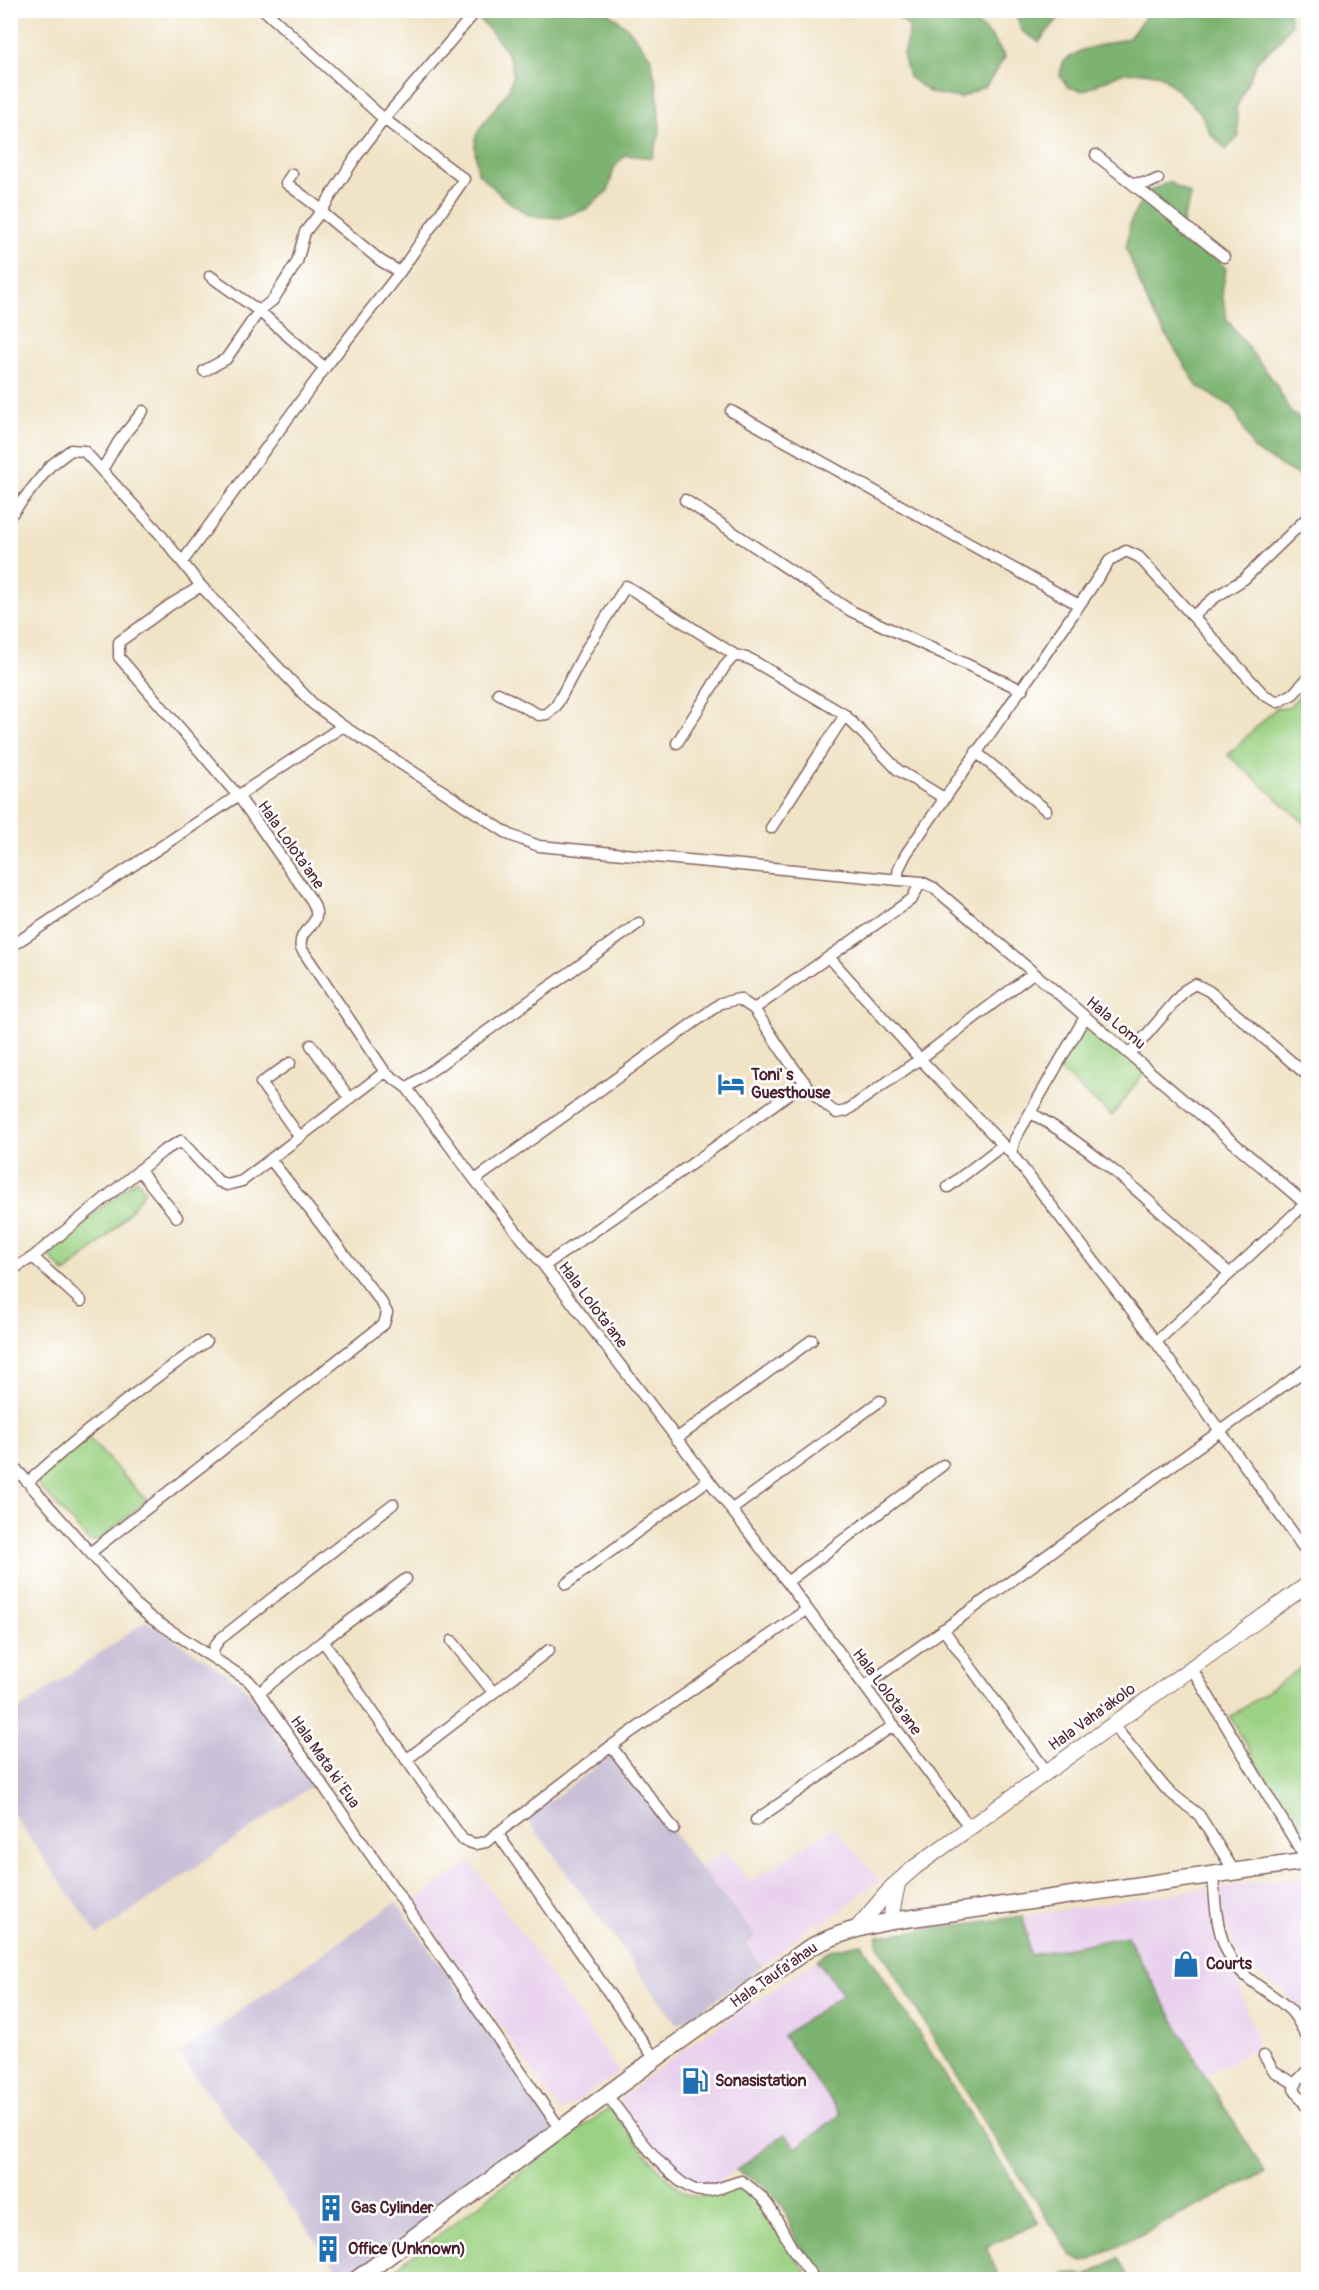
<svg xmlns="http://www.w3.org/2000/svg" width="1319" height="2290" viewBox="0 0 1319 2290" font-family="Pangolin,sans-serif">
  <rect width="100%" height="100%" fill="#fff"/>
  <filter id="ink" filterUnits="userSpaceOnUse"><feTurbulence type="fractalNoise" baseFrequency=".0167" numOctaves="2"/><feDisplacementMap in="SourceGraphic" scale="12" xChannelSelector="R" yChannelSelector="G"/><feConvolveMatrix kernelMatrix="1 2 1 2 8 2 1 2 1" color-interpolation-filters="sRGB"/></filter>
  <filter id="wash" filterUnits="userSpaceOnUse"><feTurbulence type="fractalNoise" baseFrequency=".008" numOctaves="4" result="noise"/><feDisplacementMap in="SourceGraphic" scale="24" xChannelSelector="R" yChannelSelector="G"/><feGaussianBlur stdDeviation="1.35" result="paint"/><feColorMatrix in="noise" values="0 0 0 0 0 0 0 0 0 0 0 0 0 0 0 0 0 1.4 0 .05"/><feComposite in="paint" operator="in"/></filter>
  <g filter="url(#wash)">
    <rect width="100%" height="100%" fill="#f0e3c6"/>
    <path fill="#e9d1ed" d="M834,1827L879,1880L822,1925L816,1922L762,1966L746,1945L756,1936L700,1868L725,1850L750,1882Z
      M471,1862L619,2072L561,2112L414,1901Z
      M1308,1876V2027L1297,2004L1284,1992L1239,1958L1223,1917L1218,1888Z
      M1208,1888L1258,2046L1205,2076L1127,1937L1030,1955L1023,1916Z
      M817,1960L844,1994L842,2114L796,2148L785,2134L736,2170L712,2185H697L674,2170L617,2103L646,2078L708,2033Z"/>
    <path fill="#c9bfd7" d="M146,1621L242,1684L313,1785L98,1935L11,1811V1715Z
      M609,1757L616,1758L700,1868L756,1936L746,1945L762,1966L683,2023H676L527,1819Z
      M396,1902L556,2128L350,2279H344L179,2054Z"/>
    <path fill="#9bd182" stroke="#727856" stroke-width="1.5" d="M1308,687V826L1228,755L1276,708H1288Z
      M1085,1022L1146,1070L1112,1116L1057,1069Z
      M137,1179L145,1190C121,1227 99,1245 65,1273L47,1254L48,1250Z
      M88,1437L147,1501L97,1541H89L38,1485V1479Z
      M1308,1663V1845L1305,1844L1230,1717Z
      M610,2107C627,2129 669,2190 694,2196C709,2199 726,2190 740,2186L756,2195L811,2280H380L503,2186Z"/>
    <path fill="#7cb370" stroke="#63694e" stroke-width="1.5" d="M480,11H606L628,28L650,56L657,87L660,132L652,158L625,155L614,168L608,191L586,209L560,218L530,216L506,200L478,173C477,163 473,146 476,136C482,122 494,110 503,98C528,66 498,39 476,16Z
      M892,11H964L992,37L1005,57L986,86L960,98L930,93L909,77L903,54L910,28Z
      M1015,11V10L1064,11L1039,42L1022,31Z
      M1150,11H1289L1291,24L1278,43L1258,60L1246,86L1236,109L1239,136L1226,150L1210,133L1200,112L1161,75L1143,72L1121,73L1084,91L1068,87L1060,76L1062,62L1082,50L1129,38Z
      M1169,182L1190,194V199L1183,219L1184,239L1207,248L1226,269L1222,293L1227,320L1276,384L1291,413L1308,423V481L1254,450L1233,407L1198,387L1150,309L1126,248L1131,220L1145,193Z
      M1023,1916L1030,1955L1127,1936L1205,2076L1265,2172L1091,2260L1080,2261L1071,2255L990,2131L877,1944L878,1936Z
      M862,1944L1039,2223L986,2247L1000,2279H823L795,2238L783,2206L762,2184L736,2170L785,2134L796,2148L841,2114L783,2036L843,1994L817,1960L831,1950Z
      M1118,2258L1129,2279H1054L1066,2273L1086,2276Z"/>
    <path fill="#80b8f0" stroke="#656c8e" stroke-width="1.5" d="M1308,2234V2269C1301,2255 1299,2249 1308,2234Z"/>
  </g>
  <g filter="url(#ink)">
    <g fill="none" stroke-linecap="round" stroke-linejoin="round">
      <defs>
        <path id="minor" d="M264,10L384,119L464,179L400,272L381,261L325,215L322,210L286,183L292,174
          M1096,155L1224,257
          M1134,183H1149L1158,179
          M210,276L259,311L325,368
          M204,371L226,359L259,311L273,300L297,262L305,232L322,210L355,158L384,119L477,10
          M731,411L1079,605
          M102,470L119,441L143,411
          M685,500L851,611L1022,690
          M10,516L50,466L71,450L84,451L160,534L201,586L313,704L343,726L510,835L539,846L921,882L934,888L1308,1206
          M183,561L325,368L400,272
          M201,586L170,605L119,642V657L239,797L312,901C327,928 297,925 301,948L385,1072L407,1088L475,1180L544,1266L787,1582L970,1828
          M1193,616L1214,598L1244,579L1308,517
          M498,693L539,715L547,714L556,706L587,648L626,586L735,655
          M677,743L725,666L735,655L750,659L845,715L898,770L944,798
          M976,752L1046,810
          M771,828L845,715
          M897,880L899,868L906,854C974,756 1043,659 1110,560L1126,551L1139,557L1264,695L1278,702L1293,694L1308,678
          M10,947L343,726
          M829,957L920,1059L1033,973
          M754,1009C774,1037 808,1097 837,1113L846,1111L920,1059L1011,1153L1156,1342L1220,1431L865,1686
          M311,1045L350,1099
          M1130,1054L1185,990L1195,984L1209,991L1308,1076
          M290,1063L261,1083L299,1136
          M407,1088L639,923
          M1031,1113C1103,1153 1167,1219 1230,1274
          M1011,1153L1015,1139L1085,1017
          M139,1170L177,1217
          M475,1180L721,1003L739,999L754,1009L912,899L921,882
          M948,1187L1003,1145
          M33,1257L81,1301
          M544,1266L693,1163L805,1082
          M10,1271L33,1257L163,1151L181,1141L218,1181L227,1185L242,1181L385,1072
          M1156,1342L1305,1204
          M1308,1368L1220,1431L1308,1554
          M676,1439L812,1340
          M10,1462L137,1606L151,1618L249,1681L259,1693L561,2130
          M28,1482C84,1431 144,1385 206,1342
          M731,1510L880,1401
          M91,1552L384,1324L387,1313L382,1303L271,1160
          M787,1582L943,1465
          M566,1584L707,1481
          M943,1629L1047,1772
          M323,1641L406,1579
          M452,1641L493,1692
          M213,1656L214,1647L220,1639L393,1504
          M1191,1667L1308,1863
          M259,1693L323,1641L463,1840L475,1844L486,1842L611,1746L806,1610
          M1112,1724L1167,1790L1199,1815L1234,1871
          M611,1746L674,1829
          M406,1760L549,1650
          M756,1820L894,1725
          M497,1833L655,2059
          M1213,1874C1215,1902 1216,1936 1232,1960C1246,1983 1273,1992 1291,2011C1298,2019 1303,2030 1308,2039
          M1264,2056L1274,2071L1295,2084
          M1308,2070L1298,2080L1294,2089L1308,2109
          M607,2095C625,2118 672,2189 701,2191C714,2192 729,2184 741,2181C773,2201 775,2219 792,2248C799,2259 807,2269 815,2280"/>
        <path id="secondary" d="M892,1921V1911L898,1882
          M858,1927L892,1887L915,1867L1308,1584"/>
        <path id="primary" d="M356,2280L655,2059L809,1948C838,1933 861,1927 892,1921L1308,1861"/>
      </defs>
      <use href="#minor" stroke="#846461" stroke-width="13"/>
      <use href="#secondary" stroke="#846461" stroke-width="17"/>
      <use href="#primary" stroke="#846461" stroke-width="19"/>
      <use href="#minor" stroke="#fff" stroke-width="10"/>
      <use href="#secondary" stroke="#fff" stroke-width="15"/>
      <use href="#primary" stroke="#fff" stroke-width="16"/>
    </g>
  </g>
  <defs>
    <symbol id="hotel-bare" viewBox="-9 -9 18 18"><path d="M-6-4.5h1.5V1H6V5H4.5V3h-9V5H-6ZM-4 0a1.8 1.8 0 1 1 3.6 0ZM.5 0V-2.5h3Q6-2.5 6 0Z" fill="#1f6fb2" stroke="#fff" stroke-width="2.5" paint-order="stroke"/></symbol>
    <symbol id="shop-bare" viewBox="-9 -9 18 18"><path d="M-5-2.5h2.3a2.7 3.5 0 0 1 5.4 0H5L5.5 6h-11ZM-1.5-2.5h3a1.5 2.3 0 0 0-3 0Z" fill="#1f6fb2" stroke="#fff" stroke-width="2.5" paint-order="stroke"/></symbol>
    <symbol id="fuel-bare" viewBox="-9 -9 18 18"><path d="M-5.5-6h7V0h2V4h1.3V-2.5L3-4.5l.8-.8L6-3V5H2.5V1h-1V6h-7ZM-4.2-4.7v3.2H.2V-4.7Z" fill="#1f6fb2" stroke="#fff" stroke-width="2.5" paint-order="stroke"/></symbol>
    <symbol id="building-bare" viewBox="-9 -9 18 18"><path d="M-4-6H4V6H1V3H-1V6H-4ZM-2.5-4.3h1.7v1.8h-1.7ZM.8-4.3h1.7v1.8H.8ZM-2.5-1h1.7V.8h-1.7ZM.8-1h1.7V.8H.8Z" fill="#1f6fb2" stroke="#fff" stroke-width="2.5" paint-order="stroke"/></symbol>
  </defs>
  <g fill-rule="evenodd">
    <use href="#hotel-bare" x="712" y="1065" width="38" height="38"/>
    <use href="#shop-bare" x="1167" y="1945" width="38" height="38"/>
    <use href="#fuel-bare" x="676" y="2062" width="38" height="38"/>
    <use href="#building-bare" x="312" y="2189" width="38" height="38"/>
    <use href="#building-bare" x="309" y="2230" width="38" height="38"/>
  </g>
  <g text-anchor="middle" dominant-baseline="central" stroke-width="5" stroke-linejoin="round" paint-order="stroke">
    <g font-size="16" fill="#4a1f2b" stroke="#fff">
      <text transform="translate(291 845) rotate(55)">Hala Lolota'ane</text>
      <text transform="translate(1116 1023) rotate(40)">Hala Lomu</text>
      <text transform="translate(593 1305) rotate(53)">Hala Lolota'ane</text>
      <text transform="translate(887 1692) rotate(53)">Hala Lolota'ane</text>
      <text transform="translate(1092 1717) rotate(-36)">Hala Vaha'akolo</text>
      <text transform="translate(325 1762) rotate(55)">Hala Mata ki 'Eua</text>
      <text transform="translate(774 1975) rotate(-35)">Hala Taufa'ahau</text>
    </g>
    <g font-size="16" font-weight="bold" fill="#4a1f2b" stroke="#fff" text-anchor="start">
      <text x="751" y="1075">Toni' s<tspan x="751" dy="18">Guesthouse</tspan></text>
      <text x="1206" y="1964">Courts</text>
      <text x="715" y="2081">Sonasistation</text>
      <text x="351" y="2208">Gas Cylinder</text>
      <text x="348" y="2249">Office (Unknown)</text>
    </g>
  </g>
  <rect width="1319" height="2290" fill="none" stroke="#fff" stroke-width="36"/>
</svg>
